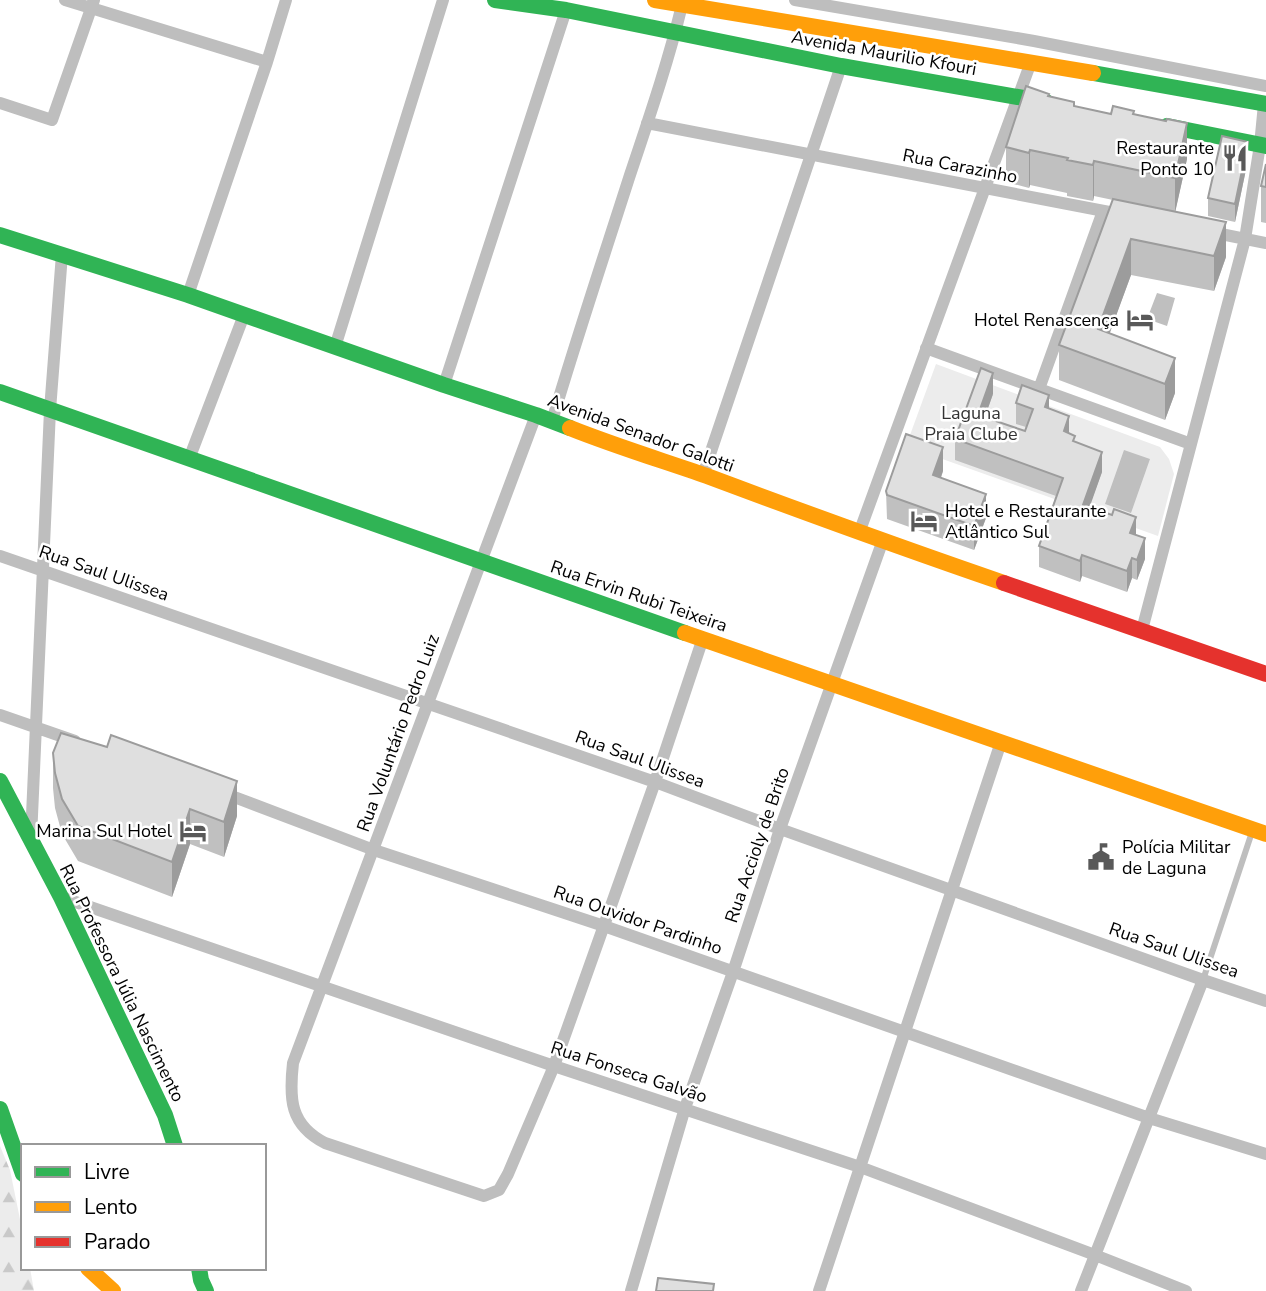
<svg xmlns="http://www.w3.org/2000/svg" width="1266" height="1291" viewBox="0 0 1266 1291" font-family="'Nunito Sans',sans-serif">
  <defs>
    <pattern id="forest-firs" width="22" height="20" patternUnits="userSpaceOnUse" patternTransform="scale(1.75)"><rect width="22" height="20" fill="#ececec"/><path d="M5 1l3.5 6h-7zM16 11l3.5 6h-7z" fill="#c9c9c9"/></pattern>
  </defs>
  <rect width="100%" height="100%" fill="#fff"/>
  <path fill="url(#forest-firs)" d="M0,1146L10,1170L23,1234V1268H30L34,1291H0Z"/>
  <path fill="#ececec" d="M936,364L1160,447L1169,459L1174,474L1158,536L906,446Z"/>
  <path fill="#bfbfbf" d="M1157,293L1175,298L1167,326L1147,319Z
    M1124,450L1150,459L1131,513L1105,504Z"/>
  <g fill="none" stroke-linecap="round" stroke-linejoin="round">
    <path stroke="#bebebe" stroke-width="6" d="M1203,980L1252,832"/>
    <path stroke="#bebebe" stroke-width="12" d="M65,0L267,62
      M795,0L1034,41L1266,86
      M0,103L52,120L94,0
      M647,123L1125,215
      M1211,232L1266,243
      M188,295L267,62L286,0
      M335,347L443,0
      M926,348L1191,444
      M444,385L566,10
      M1039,389L1103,211
      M536,415L293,1063C289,1099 290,1125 325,1143L484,1196L499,1190L508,1174L554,1066L655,782L703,638
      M552,421C576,340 603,259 629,178C648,121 668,63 682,5
      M189,459L244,315
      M703,475L841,66
      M859,533L1031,62
      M0,556L655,782L780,829L1203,980L1266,1001
      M1142,630L1245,239L1260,145L1264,104
      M0,715L75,741
      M221,792L374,850L604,926L1149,1118L1266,1154
      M31,838L50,410L62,254
      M61,897L554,1066L860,1167L1095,1255L1186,1291
      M631,1291L685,1108L733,972L780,829L883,540
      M819,1291L1001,742
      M1081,1291L1203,980"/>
    <path stroke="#30b455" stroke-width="16" d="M495,0L566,10L841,66L1046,102
      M1093,73L1266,104
      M1167,126L1266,146
      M0,235L188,295L444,385L536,415L570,428
      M0,392L685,633
      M0,781L61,897L165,1115L175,1146
      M0,1109L23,1174
      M199,1268L201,1280L206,1291"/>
    <path stroke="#ff9f0a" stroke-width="16" d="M655,0L1093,73
      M570,428C615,446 661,460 707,476C806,513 905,549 1004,583
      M685,633L1266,834
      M88,1268L113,1291"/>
    <path stroke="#e5322d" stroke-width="16" d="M1004,583L1266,674"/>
  </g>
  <path fill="#c0c0c0" d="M1049,96L1074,106L1111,114H1134L1187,159L1175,212L1226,257L1214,291L1131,275L1109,334L1175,393L1165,420L1059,380V345L1113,200L1094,196L1093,201L1067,196V193L1030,185L1029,188L1006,182V147Z
    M1248,160L1235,222L1208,216V198Z
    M1266,164V223L1261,222V186Z
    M993,394L985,417L1025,431L1026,427L1016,424V403L1049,408L1075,442L1102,472L1089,507L1136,535L1145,559L1137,580L1132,578L1127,592L1082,576L1080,582L1039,567V546L1056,496L955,460V439Z
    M943,471L941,478L986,518L974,550L887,519L886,491Z
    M53,753L237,816L224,857L190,844L172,897L78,861L62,834L55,808L53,788Z"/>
  <path fill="#9c9c9c" d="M1187,123V159L1175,213V178Z
    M1248,142V160L1235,222V204Z
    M1030,150V185L1029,188V153Z
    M1094,161V196L1093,201V165Z
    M1226,222V257L1214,291V256Z
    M1131,239V275L1100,360L1098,329Z
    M1175,358V393L1165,420V384Z
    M993,373V394L978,436V415Z
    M1049,395V416L1045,407Z
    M1069,416V436L1064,431Z
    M943,447V471L933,499V475Z
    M1102,452V472L1083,526V505Z
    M986,494V518L974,550V526Z
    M1136,517V538L1130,533Z
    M1145,538V559L1137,580V560Z
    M1082,555V576L1080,582V561Z
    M1132,558V578L1127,592V571Z
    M237,781V816L224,857V822Z
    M190,809V844L172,897V862Z"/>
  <path fill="#dfdfdf" stroke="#9c9c9c" stroke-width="2" d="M1026,86L1049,94L1048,96L1074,102V106L1111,114L1113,106L1134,111L1133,114L1166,121L1167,119L1187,123L1175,178L1094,161L1093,165L1067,160L1068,158L1030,150L1029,153L1006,147Z
    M1222,136L1248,142L1235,204L1208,198Z
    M1266,164V187L1261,186Z
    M1113,199L1226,222L1214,256L1131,239L1098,329L1175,358L1165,384L1059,345Z
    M981,368L993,373L978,415L1025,431L1033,409L1016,403L1022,385L1049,395L1045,407L1069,416L1064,431L1075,436L1073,441L1102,452L1083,505L1112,515L1114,509L1136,517L1130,533L1145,538L1137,560L1132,558L1127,571L1082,555L1080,561L1039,546L1063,478L955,439Z
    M906,434L943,447L933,475L986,494L974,526L887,495L886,491Z
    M61,733L107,747L111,735L237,781L224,822L190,809L172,862L78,826L62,799L55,773L53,753Z
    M658,1278L714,1284L713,1291H656Z"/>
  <defs>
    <symbol id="restaurant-bare" viewBox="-9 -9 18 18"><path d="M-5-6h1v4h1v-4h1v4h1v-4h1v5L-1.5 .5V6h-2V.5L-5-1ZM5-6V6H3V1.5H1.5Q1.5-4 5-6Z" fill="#595959" stroke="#fff" stroke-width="2.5" paint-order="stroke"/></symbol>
    <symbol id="hotel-bare" viewBox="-9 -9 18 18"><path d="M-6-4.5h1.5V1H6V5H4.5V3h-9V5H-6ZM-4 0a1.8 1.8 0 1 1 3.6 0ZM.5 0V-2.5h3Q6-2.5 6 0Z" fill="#595959" stroke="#fff" stroke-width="2.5" paint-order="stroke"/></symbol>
    <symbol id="civic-bare" viewBox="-9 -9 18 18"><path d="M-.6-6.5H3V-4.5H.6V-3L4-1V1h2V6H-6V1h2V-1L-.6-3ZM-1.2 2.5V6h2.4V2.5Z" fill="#595959" stroke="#fff" stroke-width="2.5" paint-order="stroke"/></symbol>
  </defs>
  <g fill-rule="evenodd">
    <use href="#restaurant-bare" x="1216" y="139" width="38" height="38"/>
    <use href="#hotel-bare" x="1121" y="301" width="38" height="38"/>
    <use href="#hotel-bare" x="905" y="502" width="38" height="38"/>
    <use href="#hotel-bare" x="174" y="812" width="38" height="38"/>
    <use href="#civic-bare" x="1082" y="838" width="38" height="38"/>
  </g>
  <g text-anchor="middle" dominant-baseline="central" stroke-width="5" stroke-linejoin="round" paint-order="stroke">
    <g font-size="18" fill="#000" stroke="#fff">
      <text transform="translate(884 53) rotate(10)">Avenida Maurilio Kfouri</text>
      <text transform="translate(960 166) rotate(11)">Rua Carazinho</text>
      <text transform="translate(641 433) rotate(20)">Avenida Senador Galotti</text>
      <text transform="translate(104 573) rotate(19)">Rua Saul Ulissea</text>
      <text transform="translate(639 596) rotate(19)">Rua Ervin Rubi Teixeira</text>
      <text transform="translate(398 733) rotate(-70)">Rua Voluntário Pedro Luiz</text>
      <text transform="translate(640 759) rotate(20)">Rua Saul Ulissea</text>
      <text transform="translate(757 845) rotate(-71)">Rua Accioly de Brito</text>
      <text transform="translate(638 920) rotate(19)">Rua Ouvidor Pardinho</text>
      <text transform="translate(1174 950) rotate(19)">Rua Saul Ulissea</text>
      <text transform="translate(122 983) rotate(64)">Rua Professora Júlia Nascimento</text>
      <text transform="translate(629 1072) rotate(18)">Rua Fonseca Galvão</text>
    </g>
    <g font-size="18" fill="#000" stroke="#fff" text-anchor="end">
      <text x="1214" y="148">Restaurante<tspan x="1214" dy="21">Ponto 10</tspan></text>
      <text x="1119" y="320">Hotel Renascença</text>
      <text x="945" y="511" text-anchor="start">Hotel e Restaurante<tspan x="945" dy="21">Atlântico Sul</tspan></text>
      <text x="172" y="831">Marina Sul Hotel</text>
      <text x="1122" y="847" text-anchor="start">Polícia Militar<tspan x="1122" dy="21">de Laguna</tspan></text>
    </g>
    <g font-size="18" fill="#333" stroke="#fff">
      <text x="971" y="413">Laguna<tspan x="971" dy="21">Praia Clube</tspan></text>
    </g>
  </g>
  <rect x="21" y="1144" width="245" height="126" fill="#ffffff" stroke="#999999" stroke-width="2"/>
  <rect x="35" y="1167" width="35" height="10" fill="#30b455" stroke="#999999" stroke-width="2"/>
  <text x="84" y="1179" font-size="21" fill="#000000">Livre</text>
  <rect x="35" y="1202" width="35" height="10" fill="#ff9f0a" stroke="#999999" stroke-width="2"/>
  <text x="84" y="1214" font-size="21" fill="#000000">Lento</text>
  <rect x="35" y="1237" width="35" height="10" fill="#e5322d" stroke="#999999" stroke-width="2"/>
  <text x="84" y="1249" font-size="21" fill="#000000">Parado</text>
</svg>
